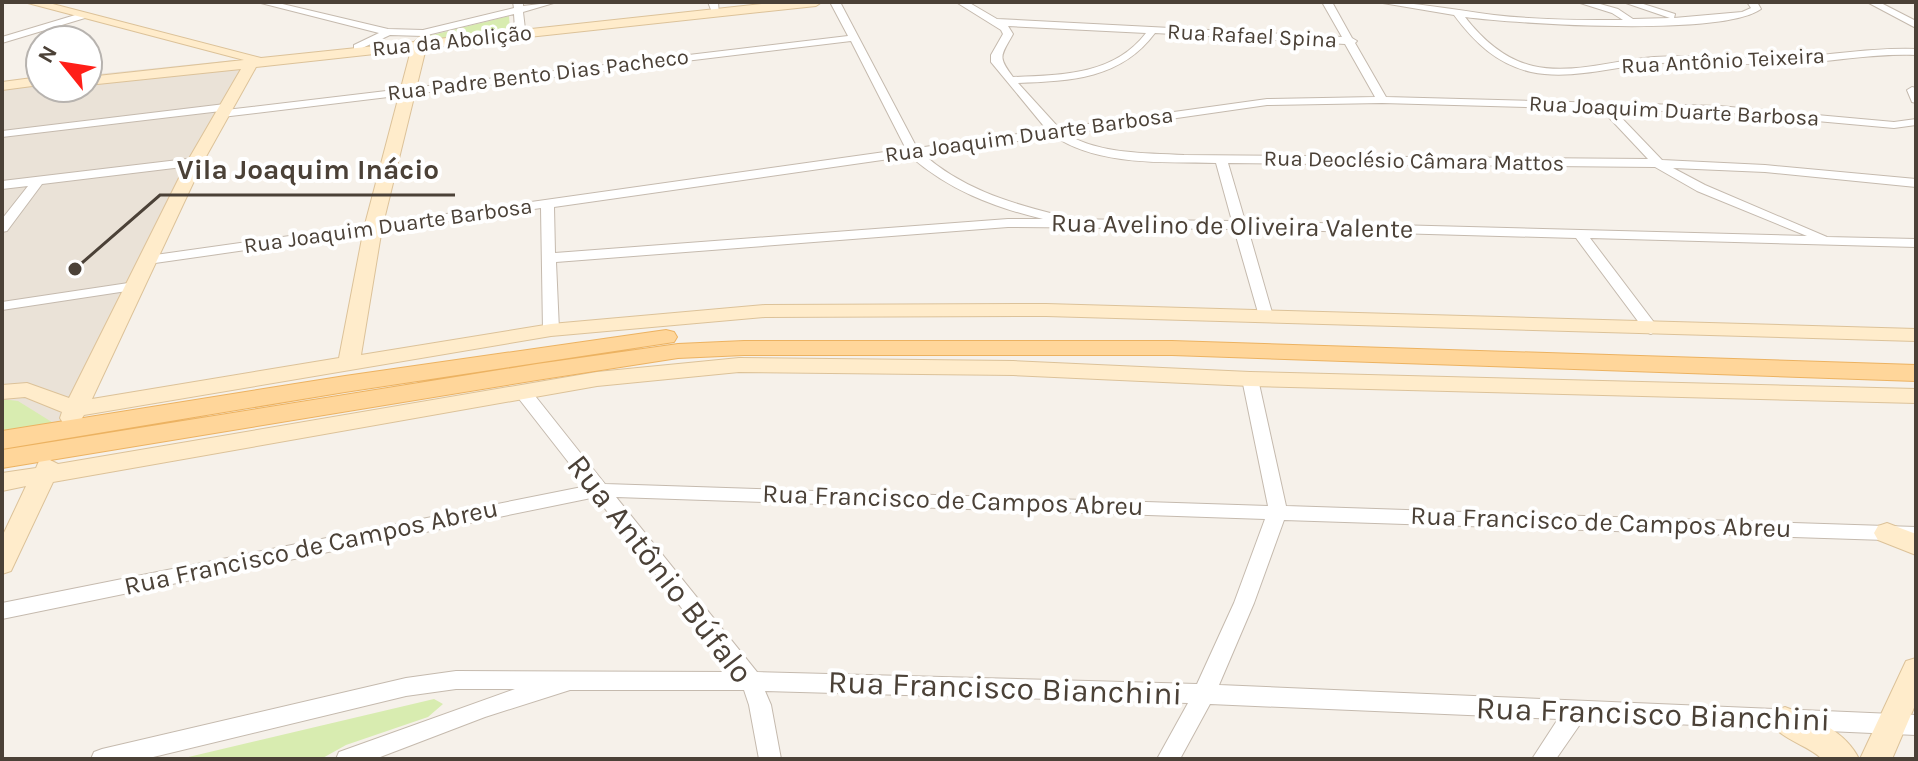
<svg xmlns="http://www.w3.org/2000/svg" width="1918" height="761" viewBox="0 0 1918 761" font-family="Karla,sans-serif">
  <rect width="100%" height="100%" fill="#f6f1ea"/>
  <path fill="#eae2d7" d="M254,58L56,449L2,459V84L40,80V88H88V75Z"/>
  <path fill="#d8ecb0" d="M509,16L510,30L429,40L424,37Z
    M2,399L18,401L55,424L2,433Z
    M434,699L443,704L428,717L346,745L321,759H180Z"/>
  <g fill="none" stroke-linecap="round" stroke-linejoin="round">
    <defs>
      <path id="street" d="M257,2H274L388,29L423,30L514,8L513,2H523V6L557,2L523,12L525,29L520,32L515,29L514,14L423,36L390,35L358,50L354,49V45L379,33Z
        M708,2H718L719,15H713Z
        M830,2H840L917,148L1047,130L991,62V55L1003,34L1001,30L956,2H968L997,19L1342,37L1322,2H1332L1352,38L1357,41L1355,43L1386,97L1719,106L1894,122L1916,119V125L1894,128L1719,112L1614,110L1662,160L1765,165L1916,179V187L1765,172L1673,168L1705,185L1827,237L1916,239V247L1590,238L1659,329L1651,334L1646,332L1576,238L1248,229L1273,316L1266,320L1259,316L1234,229L1008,227L556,262L559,330L551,335L543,330L541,208L148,264L141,260L148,256L906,149L851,41L222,117L216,114L221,111L2,137V131L225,104L231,107L226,110L848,36ZM1008,26L1146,33C1114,75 1062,75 1013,77C997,56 1001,56 1013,34ZM1155,33L1345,44L1375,97L1267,99L1059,128L1018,83C1071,81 1121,79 1155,33ZM1382,103L1601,109L1648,159L1184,155C1145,153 1100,154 1066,134L1267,105ZM1054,136C1098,166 1164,162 1216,163L1232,221L1054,219V214C1006,202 960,187 923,154ZM910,156C949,190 993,207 1043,219H1008L555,253L554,207ZM1228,163L1655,167L1697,191L1807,236L1245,221Z
        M1377,2C1416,2 1455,10 1494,15C1537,20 1580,20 1623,20L1612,13L1577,2H1593L1618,9L1633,19L1670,18L1623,2H1637L1675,14L1674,18L1742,12L1751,8L1747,2H1757L1761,9C1722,37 1518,24 1465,17C1483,40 1504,59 1533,66C1572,75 1614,60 1654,57C1697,54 1739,59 1782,58C1827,56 1871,47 1916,49V55C1871,53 1827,63 1782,64C1741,65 1700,61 1659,63C1617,65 1573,81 1531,72C1497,64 1475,43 1454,15Z
        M1867,2H1879L1916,21V28Z
        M82,13L87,16L85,18L2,43V37Z
        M1912,87L1916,88V103L1912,102L1907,90Z
        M195,158L201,162L199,165L42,184L7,231L2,232V219L28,186L2,189V181Z
        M135,282L140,283L142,286L140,289L2,310V302Z
        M1250,374L1258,379L1286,506L1916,527V541L1284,520L1254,603L1219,685L1916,715V735L1583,720L1556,759H1532L1558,719L1210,704L1180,759H1157L1188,703L765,691L771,705L781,759H759L749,705L744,690H570L485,717L375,759H336L339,752L515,689H456L406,696L145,759H91L94,752L102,749L406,678L456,671L731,672L596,497L2,619V603L587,486L516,395L514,391L516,387H528L605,484L1268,506L1242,379ZM616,497L1265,519L1234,603L1197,684L757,672Z"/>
      <path id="secondary" d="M24,2H45L261,58L414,42L421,36L428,40L781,2H822L816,6L426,48L382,228L361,355L551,324L765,305L1046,304L1916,329V341L1046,316L765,317L551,336L84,415L79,423H63L60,418L62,412L25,397L2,399V385L27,383L69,398L187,162L241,69L88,85V77L244,60ZM411,50L364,228L339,358L92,399L203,162L256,67Z
        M40,77V85L2,90V82Z
        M739,358L1013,361L1250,372L1916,389V403L1250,386L1013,375L739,372L597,386L53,482L11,571L2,574V537L26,486L2,491V473L36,468L39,461L48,459L58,464L597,372Z
        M1887,523L1916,534V555L1878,540L1874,533L1878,526Z
        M1916,658V703L1892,759H1860L1906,661Z
        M1785,707C1812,717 1846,731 1859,759H1822C1807,744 1779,740 1770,720L1774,711Z"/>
      <path id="primary" d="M666,330L674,332L677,337L674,342L345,392L2,449V431L345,376Z
        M744,341H1172L1916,365V381L1172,355H744L678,358L537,380L2,468V450L537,364L678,344Z"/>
    </defs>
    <use href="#street" stroke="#c5baae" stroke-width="2"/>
    <use href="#secondary" stroke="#dcc299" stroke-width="2"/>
    <use href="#primary" stroke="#ecb261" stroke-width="2"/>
    <use href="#street" fill="#fff" fill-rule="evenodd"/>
    <use href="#secondary" fill="#ffeccb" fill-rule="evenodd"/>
    <use href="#primary" fill="#ffd69a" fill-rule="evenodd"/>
  </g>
  <g text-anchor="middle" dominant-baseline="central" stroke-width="8" stroke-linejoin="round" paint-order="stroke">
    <g font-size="22" fill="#4b4137" stroke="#fff">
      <text transform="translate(1252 36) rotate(3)">Rua Rafael Spina</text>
      <text transform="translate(452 41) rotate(-6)">Rua da Abolição</text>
      <text transform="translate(1723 61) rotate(-3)">Rua Antônio Teixeira</text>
      <text transform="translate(538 75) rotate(-7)">Rua Padre Bento Dias Pacheco</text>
      <text transform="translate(1674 111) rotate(3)">Rua Joaquim Duarte Barbosa</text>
      <text transform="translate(1029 135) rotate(-8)">Rua Joaquim Duarte Barbosa</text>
      <text transform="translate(1414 161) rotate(1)">Rua Deoclésio Câmara Mattos</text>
      <text transform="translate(388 226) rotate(-8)">Rua Joaquim Duarte Barbosa</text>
    </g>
    <g font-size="26" fill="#4b4137" stroke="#fff">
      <text transform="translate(1232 226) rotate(1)">Rua Avelino de Oliveira Valente</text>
      <text transform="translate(953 500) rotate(2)">Rua Francisco de Campos Abreu</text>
      <text transform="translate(1601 522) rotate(2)">Rua Francisco de Campos Abreu</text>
      <text transform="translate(311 547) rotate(-12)">Rua Francisco de Campos Abreu</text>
    </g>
    <g font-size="32" fill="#4b4137" stroke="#fff">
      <text transform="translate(660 569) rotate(52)">Rua Antônio Búfalo</text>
      <text transform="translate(1005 688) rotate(2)">Rua Francisco Bianchini</text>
      <text transform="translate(1653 714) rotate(2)">Rua Francisco Bianchini</text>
    </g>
  </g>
  <path fill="none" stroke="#4b4137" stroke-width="3" d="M75 269L160 195H455"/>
  <circle fill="#4b4137" stroke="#fff" stroke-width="3" cx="75" cy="269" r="8"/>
  <g font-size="28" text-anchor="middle" font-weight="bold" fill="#4b4137" stroke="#fff" stroke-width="8" stroke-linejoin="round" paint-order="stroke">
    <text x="308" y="179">Vila Joaquim Inácio</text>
  </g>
  <rect width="1918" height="761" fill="none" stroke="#4b4137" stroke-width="8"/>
  <g transform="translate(64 64) rotate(300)"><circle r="38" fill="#ffffff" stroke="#b7b3af" stroke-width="2"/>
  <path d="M0-6L14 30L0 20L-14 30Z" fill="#ff1f18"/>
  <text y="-12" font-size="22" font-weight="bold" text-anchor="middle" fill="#4b4137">N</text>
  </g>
</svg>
